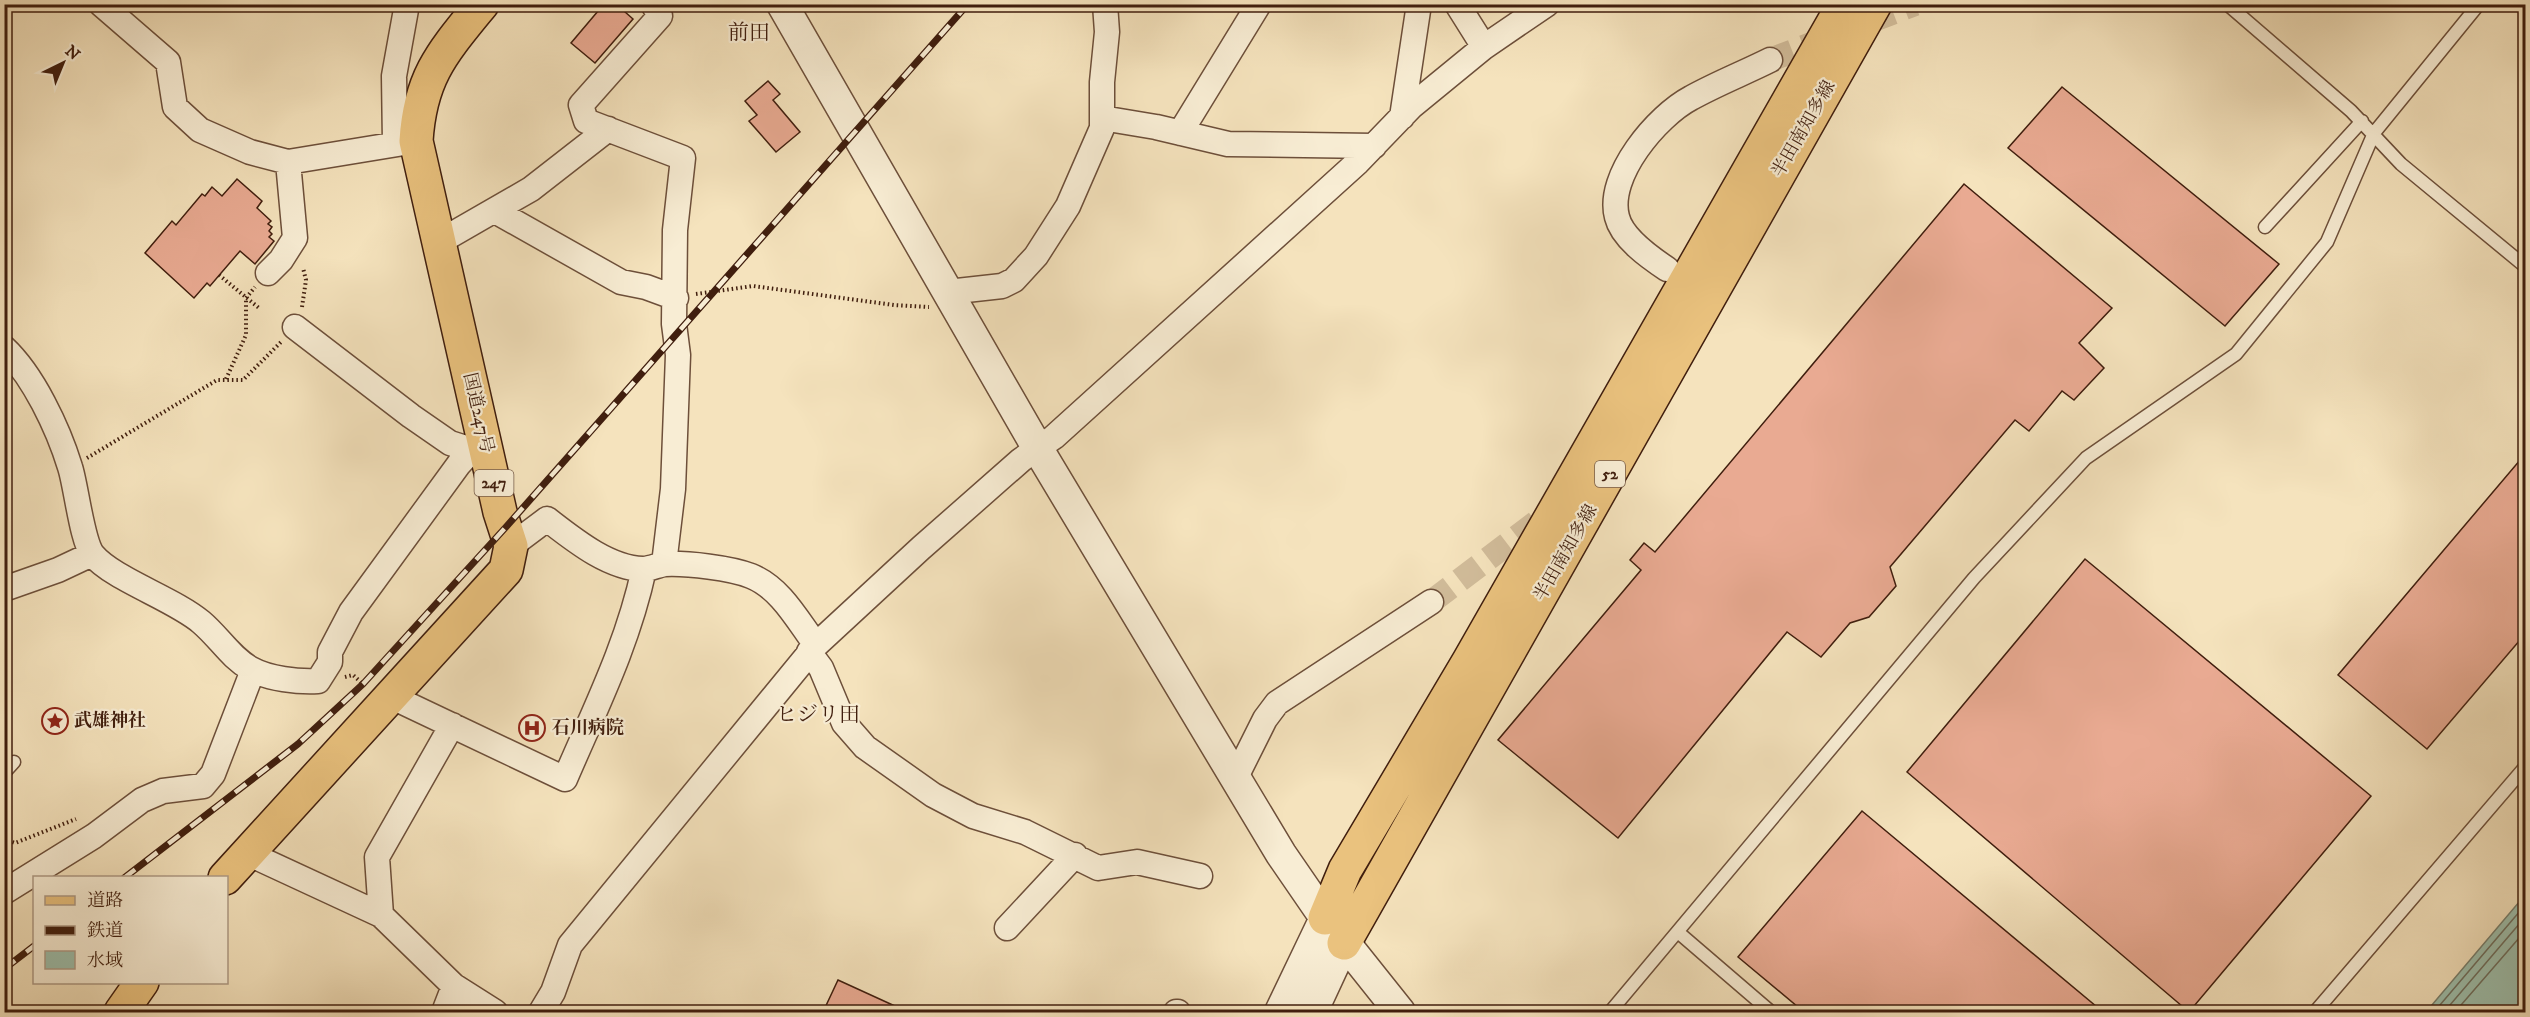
<svg xmlns="http://www.w3.org/2000/svg" width="2530" height="1017" viewBox="0 0 2530 1017" font-family="'IM FELL DW Pica','Noto Serif JP',serif">
  <rect width="100%" height="100%" fill="#f5e3bd"/>
  <filter id="stains"><feTurbulence type="fractalNoise" baseFrequency=".00333" numOctaves="4"/><feColorMatrix values="0 0 0 0 .2 0 0 0 0 .09 0 0 0 0 .02 0 0 0 .5 -.17"/></filter>
  <radialGradient id="worn" r=".72"><stop offset=".6" stop-color="#630" stop-opacity="0"/><stop offset="1" stop-color="#630" stop-opacity=".3"/></radialGradient>
  <path fill="#9dbfac" stroke="#787f6d" stroke-width="1.5" d="M2525,895V1012H2426Z"/>
  <g fill="none" stroke-linecap="round" stroke-linejoin="round">
    <path stroke="#6e6e5d" stroke-width="1.5" d="M2434,1012L2526,904
      M2444,1012L2526,916
      M2455,1012L2526,930"/>
  </g>
  <path fill="#e9aa92" stroke="#401e0e" stroke-width="1.5" d="M604,4H616L633,19L595,63L571,43Z
    M768,81L780,94L773,100L800,132L776,152L749,121L757,115L745,101Z
    M2062,87L2279,264L2225,326L2008,148Z
    M237,179L262,201L257,208L271,221L268,224L272,227L269,231L272,234L269,237L274,241L255,264L240,251L210,286L207,283L194,298L145,253L172,221L176,225L202,194L205,196L212,187L222,196Z
    M1964,184L2112,308L2079,343L2104,368L2074,400L2062,391L2029,431L2015,420L1890,567L1896,586L1869,617L1850,623L1821,657L1787,632L1618,838L1498,740L1641,570L1630,560L1644,543L1655,552Z
    M2526,453V633L2427,749L2338,675Z
    M2085,559L2371,796L2189,1012L1907,772Z
    M1862,811L2103,1012H1804L1738,957Z
    M838,980L908,1012H823Z"/>
  <g fill="none" stroke-linecap="round" stroke-linejoin="round">
    <path stroke="#d1bc9a" stroke-width="24" stroke-dasharray="24 12" stroke-linecap="butt" d="M1770,60L1915,4
      M1431,602L1551,511"/>
    <defs>
      <path id="service" d="M2227,4L2351,111L2401,164L2526,267
        M2265,227L2362,121
        M4,773L14,762
        M1679,933L1771,1012
        M1610,1012L1974,578L2086,458L2236,354L2327,242L2374,133L2479,4
        M2315,1012L2526,766"/>
      <path id="minor" d="M101,4L168,62L175,107L200,130L250,152L288,162L416,141
        M653,4L660,16L581,105L586,121L683,158L675,230L674,324L678,355L673,489L664,564
        M1457,4L1484,47
        M1402,117L1419,4
        M1102,118L1156,127L1228,144L1374,146
        M1180,133L1259,4
        M395,143L394,76L407,4
        M495,211L621,282L646,287L676,298
        M439,242L531,189L608,129
        M1667,269C1649,257 1622,238 1617,217C1606,176 1657,116 1691,98C1716,84 1744,73 1770,60
        M268,273L281,260L295,238L288,162
        M948,292L1002,286L1014,280L1036,256L1068,206L1102,128V82L1107,32L1105,4
        M295,327L411,416L450,443L472,450
        M4,348C33,375 58,428 70,467C76,485 82,542 93,555C113,579 174,599 201,622C219,637 230,657 251,669C269,679 298,682 318,681L330,662V652L351,612L459,464L472,450L486,447
        M511,546L547,519C573,539 608,568 643,569C650,569 658,565 665,564C687,563 731,568 751,576C781,588 798,621 816,645
        M4,589L58,570L92,554
        M809,652L821,668L844,723L865,747L933,795L973,816L1025,832L1098,868L1137,862L1200,876
        M390,696L565,779C595,709 628,644 644,569
        M1235,779L1265,719L1277,703L1431,602
        M247,853L381,915L454,986L495,1012
        M4,892L94,836L142,800L163,791L203,786L213,774L253,670
        M381,915L377,857L452,725
        M1007,928L1075,855
        M444,1012L454,986
        M541,1012L553,992L570,945L816,645L921,548L1021,460L1054,437L1358,162L1412,106L1484,47L1547,4
        M1176,1012H1178"/>
      <path id="tertiary" d="M782,4L1038,449L1281,854L1325,918L1400,1012
        M1280,1012L1325,918
        M1312,1012L1344,943"/>
      <path id="primary" d="M1325,918L1345,870L1469,661L1844,4
        M1344,943L1875,4"/>
      <path id="trunk" d="M225,878L506,570L511,546L500,512L416,141C420,77 442,53 482,4
        M121,1012L142,982"/>
    </defs>
    <use href="#service" stroke="#6d4f3a" stroke-width="15"/>
    <use href="#minor" stroke="#6d4f3a" stroke-width="27"/>
    <use href="#tertiary" stroke="#6d4f3a" stroke-width="33"/>
    <use href="#primary" stroke="#401e0e" stroke-width="36"/>
    <use href="#trunk" stroke="#401e0e" stroke-width="36"/>
    <path stroke="#401e0e" stroke-width="4" stroke-dasharray="1.5 3" stroke-linecap="butt" d="M219,275L259,308
      M696,294L753,286L894,305L929,307
      M302,307L306,280L303,268
      M226,379L246,335V298L255,287
      M87,458L217,380H243L282,341
      M345,677L353,675L366,687
      M4,839L15,843L76,819"/>
    <use href="#service" stroke="#f8edd4" stroke-width="12"/>
    <use href="#minor" stroke="#f8edd4" stroke-width="24"/>
    <use href="#tertiary" stroke="#f8edd4" stroke-width="30"/>
    <use href="#primary" stroke="#eac27e" stroke-width="33"/>
    <use href="#trunk" stroke="#eac27e" stroke-width="33"/>
    <defs>
      <path id="rail" d="M124,878L298,744L363,684L506,527L968,4
        M4,969L34,946"/>
    </defs>
    <use href="#rail" stroke="#401e0e" stroke-width="7"/>
    <use href="#rail" stroke="#f8edd4" stroke-width="4.5" stroke-dasharray="14" stroke-linecap="butt"/>
  </g>
  <defs>
    <symbol id="sight-ring" viewBox="-11 -11 22 22"><circle r="9.5" fill="#f8edd4" stroke="#8f2418" stroke-width="1.5"/><path d="M0-6L1.8-2.2L6-1.7L2.9 1.2L3.7 5.4L0 3.3L-3.7 5.4L-2.9 1.2L-6-1.7L-1.8-2.2Z" fill="#8f2418"/></symbol>
    <symbol id="hospital-ring" viewBox="-11 -11 22 22"><circle r="9.5" fill="#f8edd4" stroke="#8f2418" stroke-width="1.5"/><path d="M-5-5h3v3.5h4V-5h3V5h-3V1.5h-4V5h-3Z" fill="#8f2418"/></symbol>
  </defs>
  <g fill-rule="evenodd">
    <use href="#sight-ring" x="40" y="706" width="30" height="30"/>
    <use href="#hospital-ring" x="517" y="713" width="30" height="30"/>
  </g>
  <g text-anchor="middle" dominant-baseline="central" stroke-width="4.5" stroke-linejoin="round" paint-order="stroke">
    <g fill="#f8edd4" stroke="#775c49" stroke-width="1.5">
      <rect x="1595" y="461" width="30" height="26" rx="4.5"/>
      <rect x="474.5" y="470" width="39" height="26" rx="4.5"/>
    </g>
    <g font-size="16" font-weight="bold" fill="#401e0e">
      <text x="1610" y="474">52</text>
      <text x="494" y="483">247</text>
    </g>
    <g font-size="18" fill="#401e0e" stroke="#f8edd4">
      <text transform="translate(1804 129) rotate(-60)">半田南知多線</text>
      <text transform="translate(478 413) rotate(77)">国道247号</text>
      <text transform="translate(1566 553) rotate(-60)">半田南知多線</text>
    </g>
    <g font-size="18" font-weight="bold" fill="#401e0e" stroke="#f8edd4" text-anchor="start">
      <text x="74" y="721">武雄神社</text>
      <text x="552" y="728">石川病院</text>
    </g>
    <g font-size="21" fill="#401e0e" stroke="#f8edd4">
      <text x="749" y="33">前田</text>
      <text x="818" y="715">ヒジリ田</text>
    </g>
  </g>
  <rect width="2530" height="1017" fill="none" stroke="#f5e3bd" stroke-width="24"/>
  <rect x="6" y="6" width="2518" height="1005" fill="none" stroke="#401e0e" stroke-width="3"/>
  <rect x="12" y="12" width="2506" height="993" fill="none" stroke="#401e0e" stroke-width="1.5"/>
  <rect x="33" y="876" width="195" height="108" fill="#f8edd4" stroke="#ae9a85" stroke-width="1.5"/>
  <rect x="45" y="896" width="30" height="9" fill="#eac27e" stroke="#ae9a85" stroke-width="1.5"/>
  <text x="87" y="906" font-size="18" fill="#401e0e">道路</text>
  <rect x="45" y="926" width="30" height="9" fill="#401e0e" stroke="#ae9a85" stroke-width="1.5"/>
  <text x="87" y="936" font-size="18" fill="#401e0e">鉄道</text>
  <rect x="45" y="951" width="30" height="18" fill="#9dbfac" stroke="#ae9a85" stroke-width="1.5"/>
  <text x="87" y="966" font-size="18" fill="#401e0e">水域</text>
  <g transform="translate(63 63) rotate(43)" stroke="#f8edd4" stroke-width="4.5" paint-order="stroke">
  <path d="M0-4.5L10 22L0 15L-10 22Z" fill="#401e0e"/>
  <text y="-9" font-size="16" font-weight="bold" text-anchor="middle" fill="#401e0e">N</text>
  </g>
  <rect width="100%" height="100%" filter="url(#stains)"/>
  <rect width="100%" height="100%" fill="url(#worn)"/>
</svg>
